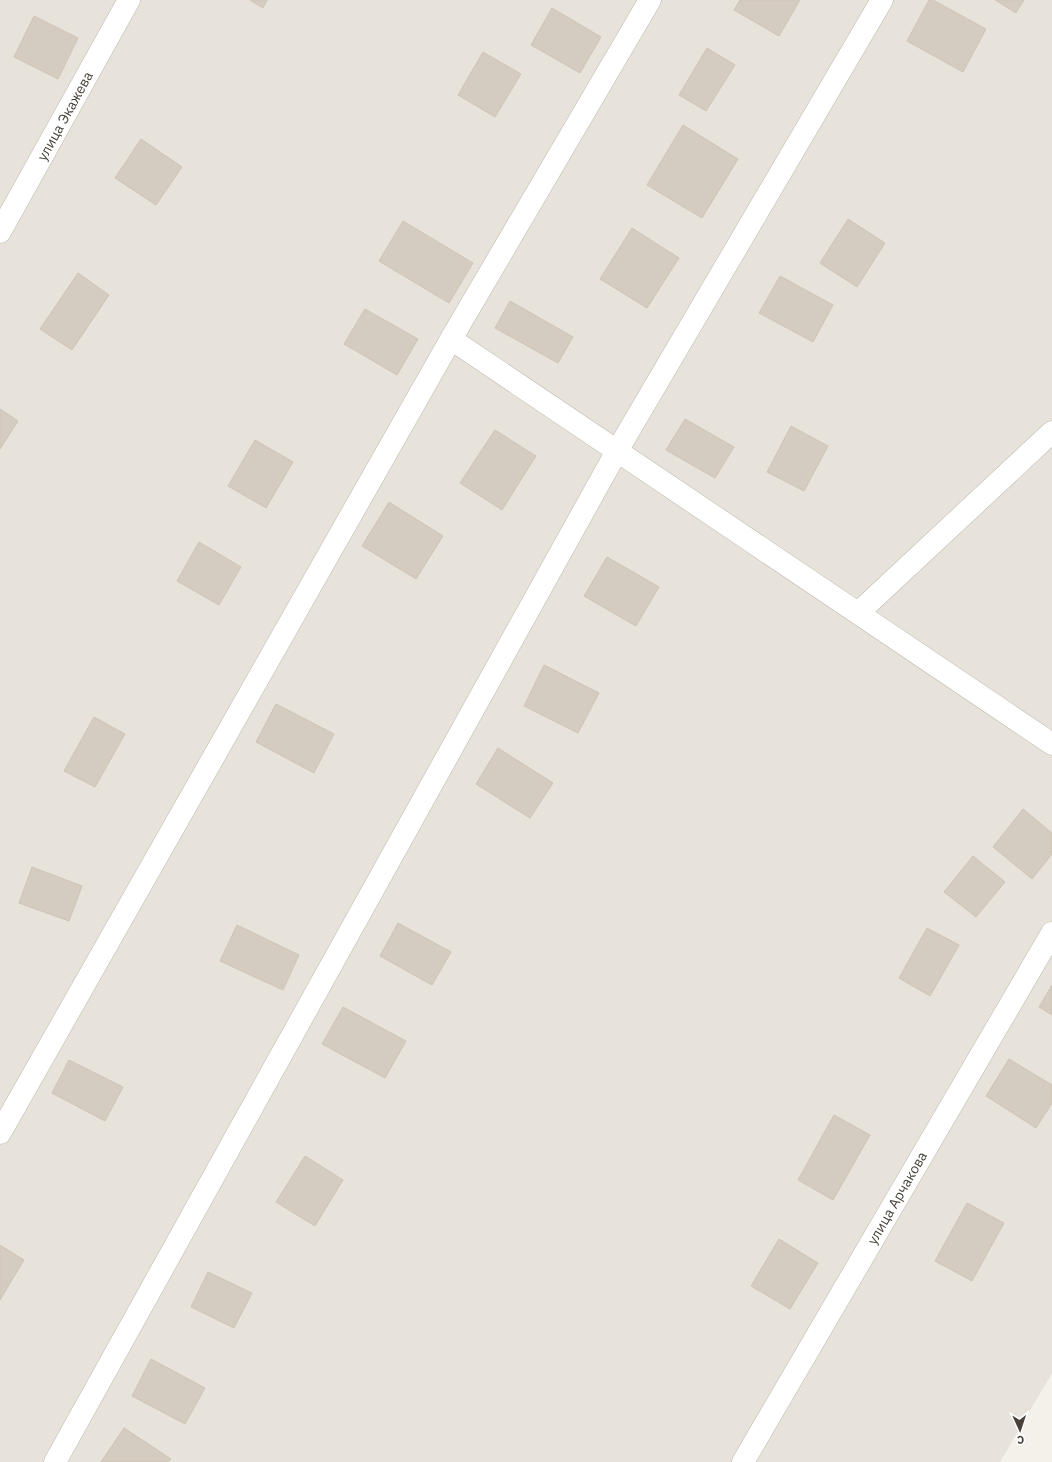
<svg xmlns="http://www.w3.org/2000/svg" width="1052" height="1462" viewBox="0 0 1052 1462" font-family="'IBM Plex Sans',sans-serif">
  <rect width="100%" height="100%" fill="#f4f1eb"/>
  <path fill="#e7e2da" d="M0,0H1052V1373L1000,1462H0Z"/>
  <path fill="#d5ccc1" stroke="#cfc3b5" d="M250,0H267L263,8Z
    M740,0H800L779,36L734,10Z
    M929,0H933L986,29L963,72L907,41Z
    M995,0H1024L1016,13Z
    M552,8L601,37L580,73L531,45Z
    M34,16L78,38L58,79L14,57Z
    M707,48L735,65L706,111L679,95Z
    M483,52L521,74L495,117L458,95Z
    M683,125L738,159L702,218L647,185Z
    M141,139L182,167L156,205L115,178Z
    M848,219L885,243L857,287L820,263Z
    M403,221L473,263L449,303L379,261Z
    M632,228L679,258L647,308L600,279Z
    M78,273L109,295L72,350L40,329Z
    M780,276L833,305L813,342L759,313Z
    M510,301L573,337L558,363L495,328Z
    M365,309L418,339L397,375L344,344Z
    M0,409L18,421L0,449Z
    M685,419L734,447L715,478L666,450Z
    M791,426L828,446L804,491L767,472Z
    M495,430L536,456L502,510L460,483Z
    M255,440L293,462L266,508L228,486Z
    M389,502L443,536L416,579L362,546Z
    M199,542L241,567L219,605L177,581Z
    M607,557L659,587L636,626L584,596Z
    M544,665L599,693L578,733L524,706Z
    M276,704L334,734L314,773L256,742Z
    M94,717L125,734L95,787L64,771Z
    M498,748L553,783L530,818L476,784Z
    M1023,809L1052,833V854L1032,879L993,847Z
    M973,856L1005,882L976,917L944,892Z
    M32,867L82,886L69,921L19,903Z
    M398,923L451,952L432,985L380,956Z
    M237,925L299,955L283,990L220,961Z
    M927,928L959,945L930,996L899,978Z
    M1052,985V1015L1039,1007Z
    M343,1007L406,1041L385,1078L322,1044Z
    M1009,1059L1052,1085V1103L1036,1128L986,1096Z
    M69,1060L123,1087L105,1121L52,1093Z
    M834,1115L870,1135L833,1200L798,1180Z
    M305,1156L343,1180L315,1226L276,1202Z
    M967,1203L1004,1223L972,1281L935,1261Z
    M779,1239L818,1263L790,1309L751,1286Z
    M0,1245L24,1260L0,1300Z
    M208,1272L252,1293L234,1328L191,1307Z
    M151,1359L205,1388L185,1424L132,1396Z
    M124,1428L171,1459L168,1462H101Z"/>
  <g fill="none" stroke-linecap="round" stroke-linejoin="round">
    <defs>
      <path id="minor" d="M0,232L129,0
        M451,339L1052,744
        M858,613L1052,432
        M0,1133L451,339L650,0
        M55,1462L617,451L882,0
        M743,1462L1052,933"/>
    </defs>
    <use href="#minor" stroke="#bfb8ae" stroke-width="23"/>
    <use href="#minor" stroke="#fff" stroke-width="22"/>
  </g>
  <g text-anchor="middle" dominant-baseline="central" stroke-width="3" stroke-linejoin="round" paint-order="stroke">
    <g font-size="14" fill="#484139" stroke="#fff">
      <text transform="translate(65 116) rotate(-61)">улица Экажева</text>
      <text transform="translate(897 1198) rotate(-60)">улица Арчакова</text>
    </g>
  </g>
  <g transform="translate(1020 1430) rotate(177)" stroke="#ffffff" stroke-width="3" paint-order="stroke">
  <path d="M0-3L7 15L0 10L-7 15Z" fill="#484139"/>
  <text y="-6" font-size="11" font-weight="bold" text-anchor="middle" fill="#484139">С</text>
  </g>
</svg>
